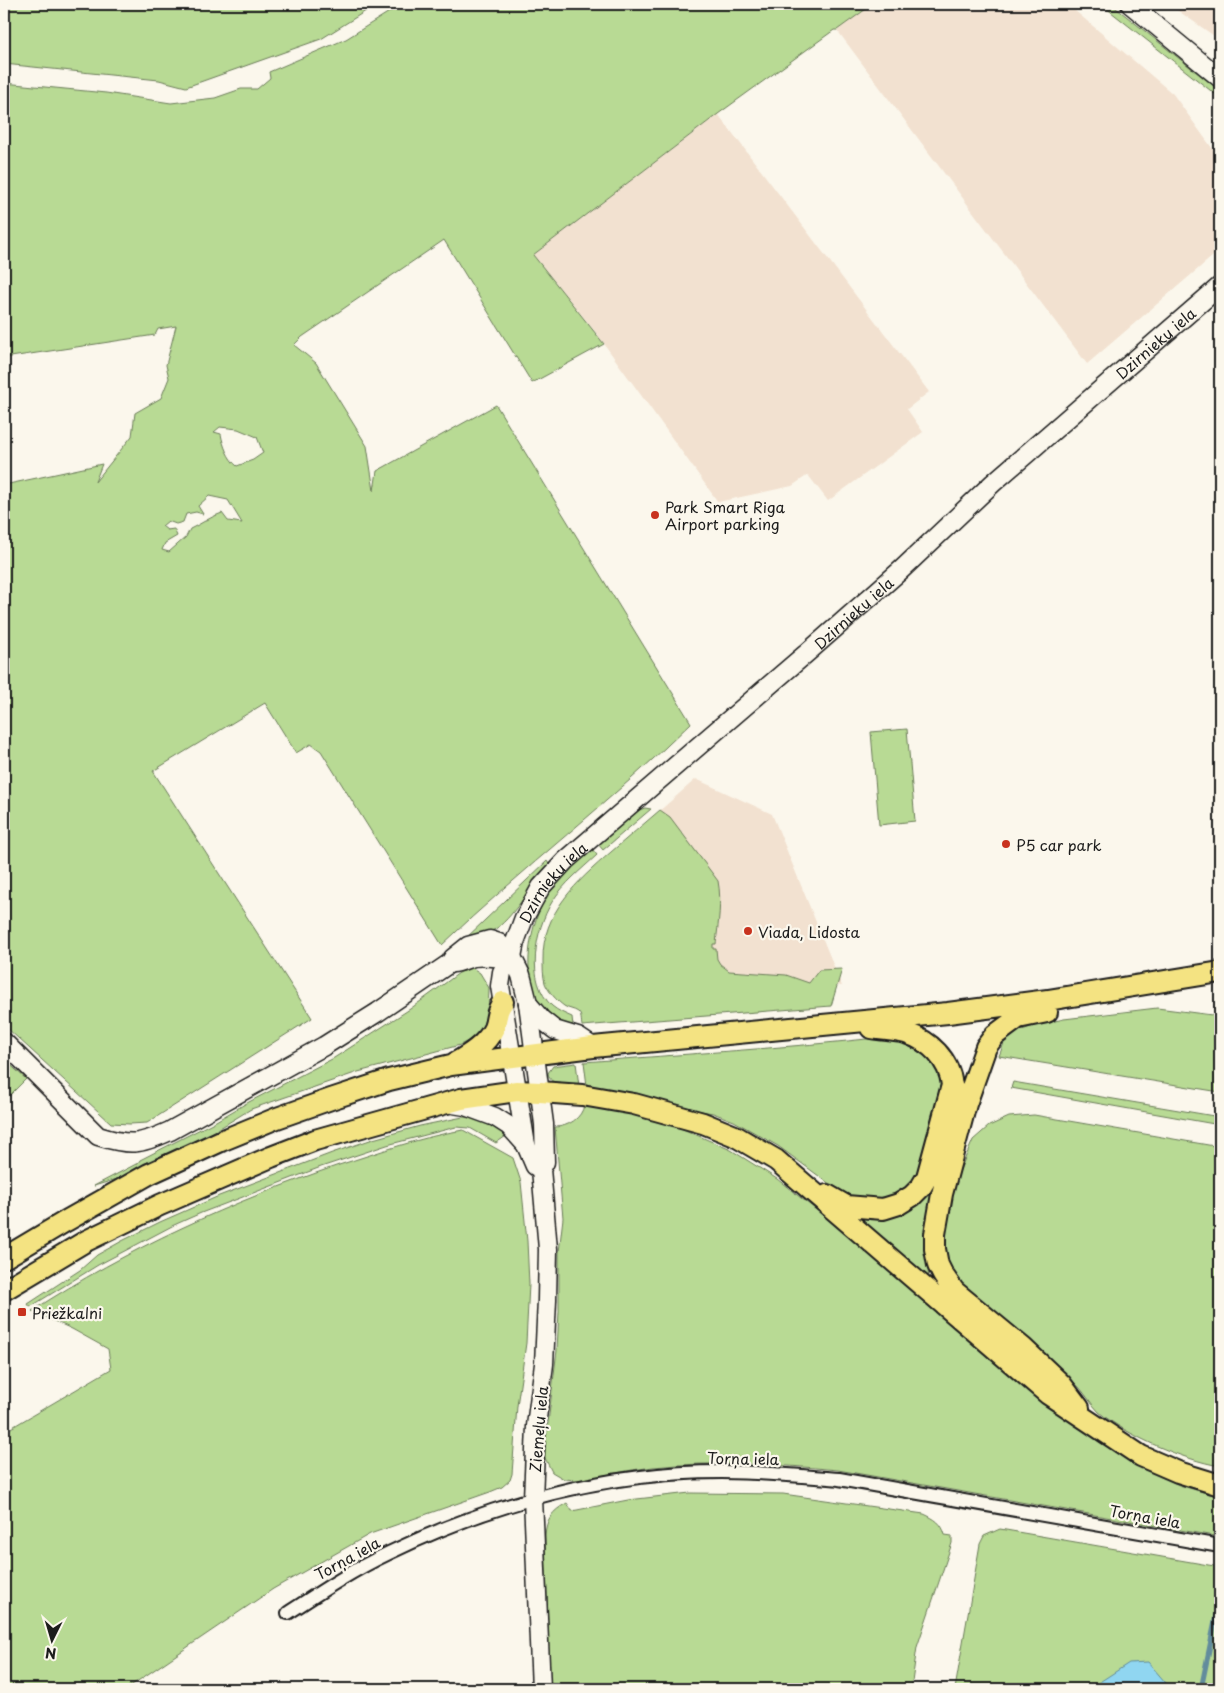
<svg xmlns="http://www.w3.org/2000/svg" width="1224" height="1693" viewBox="0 0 1224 1693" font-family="'Playpen Sans',sans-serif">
  <rect width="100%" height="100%" fill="#fbf7ec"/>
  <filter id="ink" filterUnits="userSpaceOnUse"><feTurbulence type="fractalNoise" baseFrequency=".02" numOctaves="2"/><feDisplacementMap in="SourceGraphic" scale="10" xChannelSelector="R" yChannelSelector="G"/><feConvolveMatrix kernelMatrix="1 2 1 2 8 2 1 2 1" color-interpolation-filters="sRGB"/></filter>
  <g filter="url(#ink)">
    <path fill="#f2e1d0" d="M873,4H1067L1173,94L1220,159V250L1087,364L837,30Z
      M1170,4H1220V40L1177,10Z
      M718,114L929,392L907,409L923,432L828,501L808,475L792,486L718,502L597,334L533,255Z
      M696,779L772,814L842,986L706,975L657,813Z"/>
    <path fill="#b8da94" stroke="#6a7b58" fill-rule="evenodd" d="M4,4H377L321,39L186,87L159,80L4,64Z
      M402,4H873L837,30H834L718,114L533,255L604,344L532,383L444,240L302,337L294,345L316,363L367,446L374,491L377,471L496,405L691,723C612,801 523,868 442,945L321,751L311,744L296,753L265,703L153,771L312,1018L147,1123L130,1124L111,1123L7,1028L4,1022V485L102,464L95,482L132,436L135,413L161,398L169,378L166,365L176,326L158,329L155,335L4,358V83L106,93L171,103L215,98L241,89H257L270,78L269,72L346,39ZM220,427L238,429L257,437L263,453L253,460L237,466C228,459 223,445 221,434L214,432ZM209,496L228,500L242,523L228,521L222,513C210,517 201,524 190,529L186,537L169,552L162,550L165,543L177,536L174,529L167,530L162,526L168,521L176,524L183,522L186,514L196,512L203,514L198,506Z
      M1101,4H1111L1220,91V98Z
      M907,729L915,821L879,825L871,732Z
      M645,808L651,809L603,850L598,844L639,810Z
      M660,810L670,817L718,881C722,901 718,924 716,944H713V949H716L717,959L720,964L729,971L786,975L809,983L819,970L842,969L831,1006L582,1026C581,1022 582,1015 578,1012C574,1009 568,1009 564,1006C557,1001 548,991 545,983C543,976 543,968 543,960C542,912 577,882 611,852C627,838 644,824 660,810Z
      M592,849L597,855C581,870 564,883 552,902C535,930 525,981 552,1006C558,1011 565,1014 572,1017L573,1026C515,1019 523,933 547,896C559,878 576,863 592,849Z
      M547,861L549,864C533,882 515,915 497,928C487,934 475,938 464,940Z
      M471,967L480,973L489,988L488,1020L478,1036L460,1045L358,1072L251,1109L210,1134L139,1169L117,1179L94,1186L138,1163L140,1160L216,1121L245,1104L334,1058L410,1009L459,973Z
      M1157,1008L1220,1016V1092L999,1056L1004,1043L1016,1032L1037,1025L1064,1019Z
      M886,1037L920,1047L942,1073V1097L921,1174L901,1193L877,1202L854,1200L842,1193L778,1146L734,1121L713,1113L689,1109L587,1086L584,1062C685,1054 786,1048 886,1037Z
      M4,1059L26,1079L4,1101Z
      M576,1063L579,1086C567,1085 550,1087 548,1073L553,1066Z
      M1013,1082L1220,1117V1125L1011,1088Z
      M954,1104L926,1226L925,1250L929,1278L862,1220L863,1216L901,1211Z
      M584,1105L639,1114L669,1123L731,1150L777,1179L829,1220L1010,1372L1099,1442L1141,1466L1179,1485L1220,1497V1537L838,1470C776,1464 714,1461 653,1467C627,1470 602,1476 577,1480L564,1479L552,1472L544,1456L557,1350L559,1311V1252L563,1218L555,1127C568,1127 582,1118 584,1105Z
      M1034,1115L1220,1147V1466C1184,1460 1127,1436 1099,1412C1090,1403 1084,1391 1075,1383C1040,1353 1004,1325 969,1296L958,1284L944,1256L942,1243L950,1193L973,1140L989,1126L1009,1117Z
      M463,1117L478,1118L509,1134L496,1143L470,1128L456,1127L387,1145L321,1167L201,1213L174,1225L98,1265L30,1307L28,1304L80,1270L97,1255L122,1241L160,1222L219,1196L332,1153L373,1139L420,1126Z
      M463,1130L513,1158L521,1182L527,1241L529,1284L526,1343L517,1406L512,1474L510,1480L502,1487L490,1492L370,1534L273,1589L126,1689H4V1432L111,1369L108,1349L72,1329L32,1311C128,1248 231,1202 339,1165C380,1152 421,1137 463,1130Z
      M690,1493L783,1494L924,1514C935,1519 942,1523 945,1535L952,1536V1543L917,1647L911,1689H550L545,1536C546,1519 552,1511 567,1503L572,1511L628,1500Z
      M1000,1529L1220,1567V1689H955L980,1544L984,1536Z"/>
    <path fill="#90d6f1" stroke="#628c9c" d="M1148,1662L1171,1689H1082L1095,1685L1129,1663Z"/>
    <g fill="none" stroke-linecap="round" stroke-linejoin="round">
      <path stroke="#628c9c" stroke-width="5" d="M1201,1689L1220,1597"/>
      <defs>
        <path id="street" d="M288,1613C320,1592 353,1570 389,1553C492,1503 606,1472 722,1472C761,1472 800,1476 839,1479L1220,1546"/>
        <g id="secondary">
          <path d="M1130,4L1220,78"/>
          <path d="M453,963C461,963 466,958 474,957C486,955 499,959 512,957"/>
          <path d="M528,1004L541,1019L555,1030L578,1037L593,1047"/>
          <path d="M4,1042L98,1136C130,1146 139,1145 170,1131L324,1046L378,1012L450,963L453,958L468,946L490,940L499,943L512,957L521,975L528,1003L544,1124L545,1162L541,1169L548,1249L547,1300L544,1364L536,1426L533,1498L541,1689"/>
          <path d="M447,1103L465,1106L495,1117L509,1126L526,1145"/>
          <path id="s1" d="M541,1169L535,1166L526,1145L500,986L502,972L512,957L515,942L524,918L541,887L566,860L808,652L901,570L993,483L1220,286"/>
        </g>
        <path id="primary" d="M1047,1012L1018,1018L995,1035L986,1047L966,1104L942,1194L935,1234V1249L938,1265L943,1275L954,1291L1023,1348L1061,1384L1079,1408
          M455,1063C469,1055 487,1044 494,1028C498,1018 495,1012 503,1002
          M827,1195L846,1206L883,1209L899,1204L912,1196L921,1187L927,1177L952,1085C949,1059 930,1041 906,1033C895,1030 882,1030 871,1028
          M4,1258L66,1221L149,1174L221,1141L277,1118L331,1099L389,1080L451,1065L593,1047L948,1013L1048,1000L1220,972
          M4,1290L86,1241L160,1205L271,1157L315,1140L461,1099L517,1091L540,1092L582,1095L634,1104L703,1123L735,1136L776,1160L1048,1394L1141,1456L1178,1472L1220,1485"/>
      </defs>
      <use href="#street" stroke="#1c1c1c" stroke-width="16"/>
      <use href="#secondary" stroke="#1c1c1c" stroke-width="21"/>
      <use href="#primary" stroke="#1c1c1c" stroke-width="24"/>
      <use href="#street" stroke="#fbf7ec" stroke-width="12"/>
      <use href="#secondary" stroke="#fbf7ec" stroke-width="18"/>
      <use href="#primary" stroke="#f4e382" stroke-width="20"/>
    </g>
  </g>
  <g fill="#c8321e" stroke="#fbf7ec" stroke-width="2">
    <circle cx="655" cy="515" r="5"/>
    <circle cx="1006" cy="844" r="5"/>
    <circle cx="748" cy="931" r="5"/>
    <rect x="17" y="1307" width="10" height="10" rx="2.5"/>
  </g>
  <g text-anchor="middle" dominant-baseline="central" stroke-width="4.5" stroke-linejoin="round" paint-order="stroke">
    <g font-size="15" fill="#1c1c1c" stroke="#fbf7ec">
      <text stroke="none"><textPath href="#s1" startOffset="1120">Dzirnieku iela</textPath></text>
      <text stroke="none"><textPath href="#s1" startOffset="715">Dzirnieku iela</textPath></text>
      <text stroke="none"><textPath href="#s1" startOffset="310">Dzirnieku iela</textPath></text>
      <text transform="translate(538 1429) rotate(-85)">Ziemeļu iela</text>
      <text transform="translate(743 1458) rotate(1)">Torņa iela</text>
      <text transform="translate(1145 1516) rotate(10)">Torņa iela</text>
      <text transform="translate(347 1558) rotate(-29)">Torņa iela</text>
    </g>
    <g font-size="15" fill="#1c1c1c" stroke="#fbf7ec" text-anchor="start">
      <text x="665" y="506">Park Smart Riga<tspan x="665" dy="17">Airport parking</tspan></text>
      <text x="1016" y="844">P5 car park</text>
      <text x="758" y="931">Viada, Lidosta</text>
      <text x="32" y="1312">Priežkalni</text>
    </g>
  </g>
  <rect width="1224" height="1693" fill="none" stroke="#fbf7ec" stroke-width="20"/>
  <rect x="10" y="10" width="1204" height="1673" fill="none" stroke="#1c1c1c" stroke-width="2" filter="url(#ink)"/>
  <g transform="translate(52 1640) rotate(185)" stroke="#fbf7ec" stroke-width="4" paint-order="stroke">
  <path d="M0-4L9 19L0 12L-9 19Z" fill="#1c1c1c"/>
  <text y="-8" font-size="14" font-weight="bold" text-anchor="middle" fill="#1c1c1c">N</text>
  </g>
</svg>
